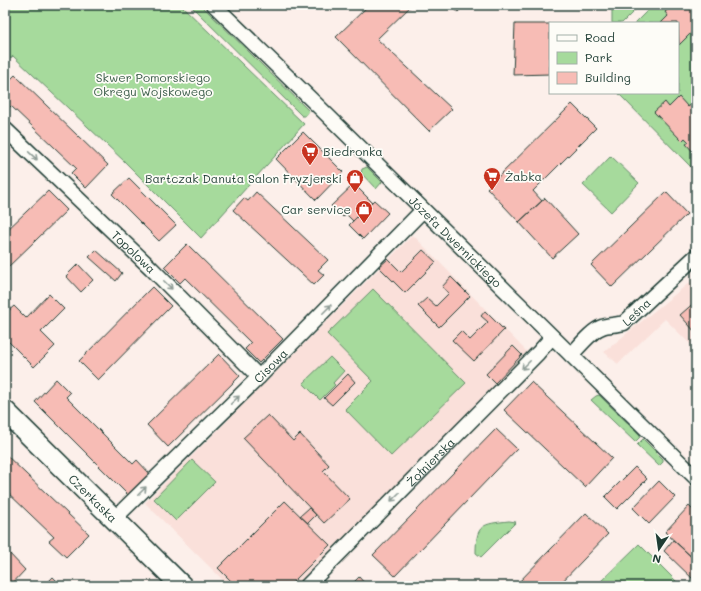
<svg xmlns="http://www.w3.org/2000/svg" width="701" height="591" viewBox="0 0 701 591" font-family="Mali,sans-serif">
  <rect width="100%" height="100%" fill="#fcefea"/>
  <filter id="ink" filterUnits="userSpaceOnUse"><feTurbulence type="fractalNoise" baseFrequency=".025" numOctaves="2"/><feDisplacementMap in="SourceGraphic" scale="8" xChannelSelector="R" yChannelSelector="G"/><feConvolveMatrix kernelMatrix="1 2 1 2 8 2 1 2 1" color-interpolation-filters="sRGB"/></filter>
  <g filter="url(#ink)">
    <path fill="#fae0da" d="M413,235L527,352L296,586H229L145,503Z
      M695,278L696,279V350L665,319L618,364L604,352Z"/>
    <path fill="#a6da9c" stroke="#628c68" d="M5,5H181L304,124L201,238L125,162L13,56L5,63Z
      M190,5H201L309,111L305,116H302Z
      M612,5H640L622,23H612Z
      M653,5H696V164L692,168L618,93H678V23H635Z
      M611,156L639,183L611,212L583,185Z
      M367,167L382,182L376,189L361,173L362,169Z
      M373,289L466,383L391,456L345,409L373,381L327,334Z
      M330,357L344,371L333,383L335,385L320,400L303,383Z
      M599,395L640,435V437L635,442L591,400L596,396Z
      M643,439L663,459V462L659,466L637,445Z
      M192,460L215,482L176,521L154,499Z
      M509,521L516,522L481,557L476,553C476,524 482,524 509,521Z
      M639,544L681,586H596Z"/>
    <path fill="#f7bcb5" stroke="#1f3d34" d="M369,5H412L377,39L452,109L429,131L336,37Z
      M450,5H465L458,12Z
      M673,5H696V23L693,26L695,29L679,45L678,23H661L668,16L665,12Z
      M515,24H550V74L513,75Z
      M15,75L108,165L86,188L71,173L76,168L11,106L5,112V85Z
      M679,97L688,107L692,104L696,108V155L686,144L689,142L685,138L682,141L654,112L665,102L669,107Z
      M572,104L596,128L533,191L542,201L519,222L487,188Z
      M303,132L343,172L316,200L276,159Z
      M5,147L9,151L5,155Z
      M129,178L176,225L159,241L112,194Z
      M354,184L372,202L353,221L346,214L343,217L331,206Z
      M48,191L67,210L5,270V232Z
      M256,192L328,260L318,270L324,275L314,285L233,210L244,198L248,201Z
      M666,192L687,214L612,287L591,265Z
      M545,198L578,234L552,258L519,222Z
      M374,200L388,213L363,239L349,225Z
      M187,244L283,339L259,363L245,349L251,343L185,278L180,283L164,267Z
      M96,250L122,273L116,281L89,257Z
      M423,250L436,262L405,293L379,267L388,259L401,272Z
      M78,264L93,280L81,292L66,276Z
      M451,277L470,296L439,327L418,306L427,298L436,306L449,293L442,287Z
      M152,287L171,306L98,380L79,361Z
      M49,294L64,309L41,332L55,346L34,367L5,338V314L14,306L26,318Z
      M696,301V333L680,315Z
      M485,311L504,330L474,361L452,340L461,331L470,340L488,322L481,316Z
      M513,346L522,355L495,383L486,374Z
      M219,354L240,376L168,447L147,425Z
      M348,374L355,382L332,405L324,398Z
      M56,379L70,393L66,397L133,464L137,460L150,474L129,496L35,402Z
      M531,382L612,458L585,487L504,410Z
      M268,415L293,441L300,434L329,465L323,471L350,499L324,523L243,438Z
      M496,429L517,449L395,576L373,555Z
      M5,454L89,534L66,557L49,541L54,537L5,490Z
      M635,467L647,479L617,509L605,497Z
      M659,481L675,497L649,524L633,508Z
      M285,501L330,545L289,586H236L218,568Z
      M689,506L696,513V561L665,532Z
      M309,508L316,515L308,523L300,516Z
      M586,513L608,534L558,586H515Z
      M673,540L696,561V582L664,551Z
      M8,552L25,570L10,586H5V555Z
      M53,577L62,586H44Z
      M359,577L367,586H350Z"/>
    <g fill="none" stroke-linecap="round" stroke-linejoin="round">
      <defs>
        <g id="street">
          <path id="s1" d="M214,5L319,107L696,478"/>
          <path id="s2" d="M5,129L151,268L259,377"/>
          <path id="s3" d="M571,355C578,348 592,330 602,327C607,325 617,325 624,323L696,256"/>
          <path id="s4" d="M114,519L259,377L423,210"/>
          <path id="s5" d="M307,586L538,353L552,337"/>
        </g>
        <g id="secondary">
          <path id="s6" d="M5,411L182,586"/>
        </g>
      </defs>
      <use href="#street" stroke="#1f3d34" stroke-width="17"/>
      <use href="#secondary" stroke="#1f3d34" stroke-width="23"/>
      <use href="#street" stroke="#fdfcf7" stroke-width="14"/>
      <use href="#secondary" stroke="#fdfcf7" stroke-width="20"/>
    </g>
    <defs><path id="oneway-shaft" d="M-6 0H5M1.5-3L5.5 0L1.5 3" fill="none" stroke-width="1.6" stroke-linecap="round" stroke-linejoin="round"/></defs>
    <g stroke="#8e9c96">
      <use href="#oneway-shaft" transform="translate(33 156) rotate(43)"/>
      <use href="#oneway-shaft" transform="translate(168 285) rotate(45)"/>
      <use href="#oneway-shaft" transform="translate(327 309) rotate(-45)"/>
      <use href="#oneway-shaft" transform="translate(526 365) rotate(135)"/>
      <use href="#oneway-shaft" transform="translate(235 400) rotate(-44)"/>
      <use href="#oneway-shaft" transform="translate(142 491) rotate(-45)"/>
      <use href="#oneway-shaft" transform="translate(395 497) rotate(135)"/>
    </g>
  </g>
  <defs>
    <symbol id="supermarket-pin" viewBox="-11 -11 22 30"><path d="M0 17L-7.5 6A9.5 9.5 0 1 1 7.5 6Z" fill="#c8321e" stroke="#fdfcf7"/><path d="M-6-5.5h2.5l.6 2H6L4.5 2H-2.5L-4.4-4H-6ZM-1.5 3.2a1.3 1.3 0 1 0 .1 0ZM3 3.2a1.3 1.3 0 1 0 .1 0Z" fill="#fff"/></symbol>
    <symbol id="shop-pin" viewBox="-11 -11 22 30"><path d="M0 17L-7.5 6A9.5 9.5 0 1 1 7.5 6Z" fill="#c8321e" stroke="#fdfcf7"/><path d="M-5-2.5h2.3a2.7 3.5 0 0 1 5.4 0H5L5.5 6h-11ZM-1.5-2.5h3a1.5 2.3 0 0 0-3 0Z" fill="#fff"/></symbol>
  </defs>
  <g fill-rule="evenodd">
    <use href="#supermarket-pin" x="300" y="141" width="20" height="27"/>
    <use href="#supermarket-pin" x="482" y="166" width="20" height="27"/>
    <use href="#shop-pin" x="345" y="168" width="20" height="27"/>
    <use href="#shop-pin" x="354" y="199" width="20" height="27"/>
  </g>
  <g text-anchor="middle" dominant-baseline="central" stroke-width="3.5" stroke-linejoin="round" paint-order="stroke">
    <g font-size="12" fill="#3a5c49" stroke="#fdfcf7">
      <text x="153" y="77">Skwer Pomorskiego<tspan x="153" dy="14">Okręgu Wojskowego</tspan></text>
    </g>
    <g font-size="12" fill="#1f3d34" stroke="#fdfcf7" text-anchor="start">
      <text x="323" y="151">Biedronka</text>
      <text x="505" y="176">Żabka</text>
      <text x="342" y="178" text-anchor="end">Bartczak Danuta Salon Fryzjerski</text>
      <text x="351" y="209" text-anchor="end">Car service</text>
    </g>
    <g font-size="12" fill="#1f3d34" stroke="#fdfcf7">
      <text stroke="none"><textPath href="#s1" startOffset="338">Józefa Dwernickiego</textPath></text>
      <text stroke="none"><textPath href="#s2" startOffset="178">Topolowa</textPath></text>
      <text stroke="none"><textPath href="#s3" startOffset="81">Leśna</textPath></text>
      <text stroke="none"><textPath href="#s4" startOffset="219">Cisowa</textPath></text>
      <text stroke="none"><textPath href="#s5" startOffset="175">Żołnierska</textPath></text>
      <text stroke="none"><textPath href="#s6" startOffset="124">Czerkaska</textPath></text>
    </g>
  </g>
  <rect width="701" height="591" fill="none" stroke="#fdfcf7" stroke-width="20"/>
  <rect x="10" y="10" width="681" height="571" fill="none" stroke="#1f3d34" stroke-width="1.5" filter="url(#ink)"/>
  <rect x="549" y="22" width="130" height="72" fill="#fdfcf7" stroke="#a4b0a9"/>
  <rect x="557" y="35" width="20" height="6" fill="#fdfcf7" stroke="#a4b0a9"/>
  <text x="585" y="42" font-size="12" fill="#1f3d34">Road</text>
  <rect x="557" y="52" width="20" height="12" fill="#a6da9c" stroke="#a4b0a9"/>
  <text x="585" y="62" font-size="12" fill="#1f3d34">Park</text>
  <rect x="557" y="72" width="20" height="12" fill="#f7bcb5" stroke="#a4b0a9"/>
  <text x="585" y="82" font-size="12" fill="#1f3d34">Building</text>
  <g transform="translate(659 549) rotate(193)" stroke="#fdfcf7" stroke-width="3" paint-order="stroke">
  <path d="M0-3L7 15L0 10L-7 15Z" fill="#1f3d34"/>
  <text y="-6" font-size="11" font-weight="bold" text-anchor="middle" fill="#1f3d34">N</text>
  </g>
</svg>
